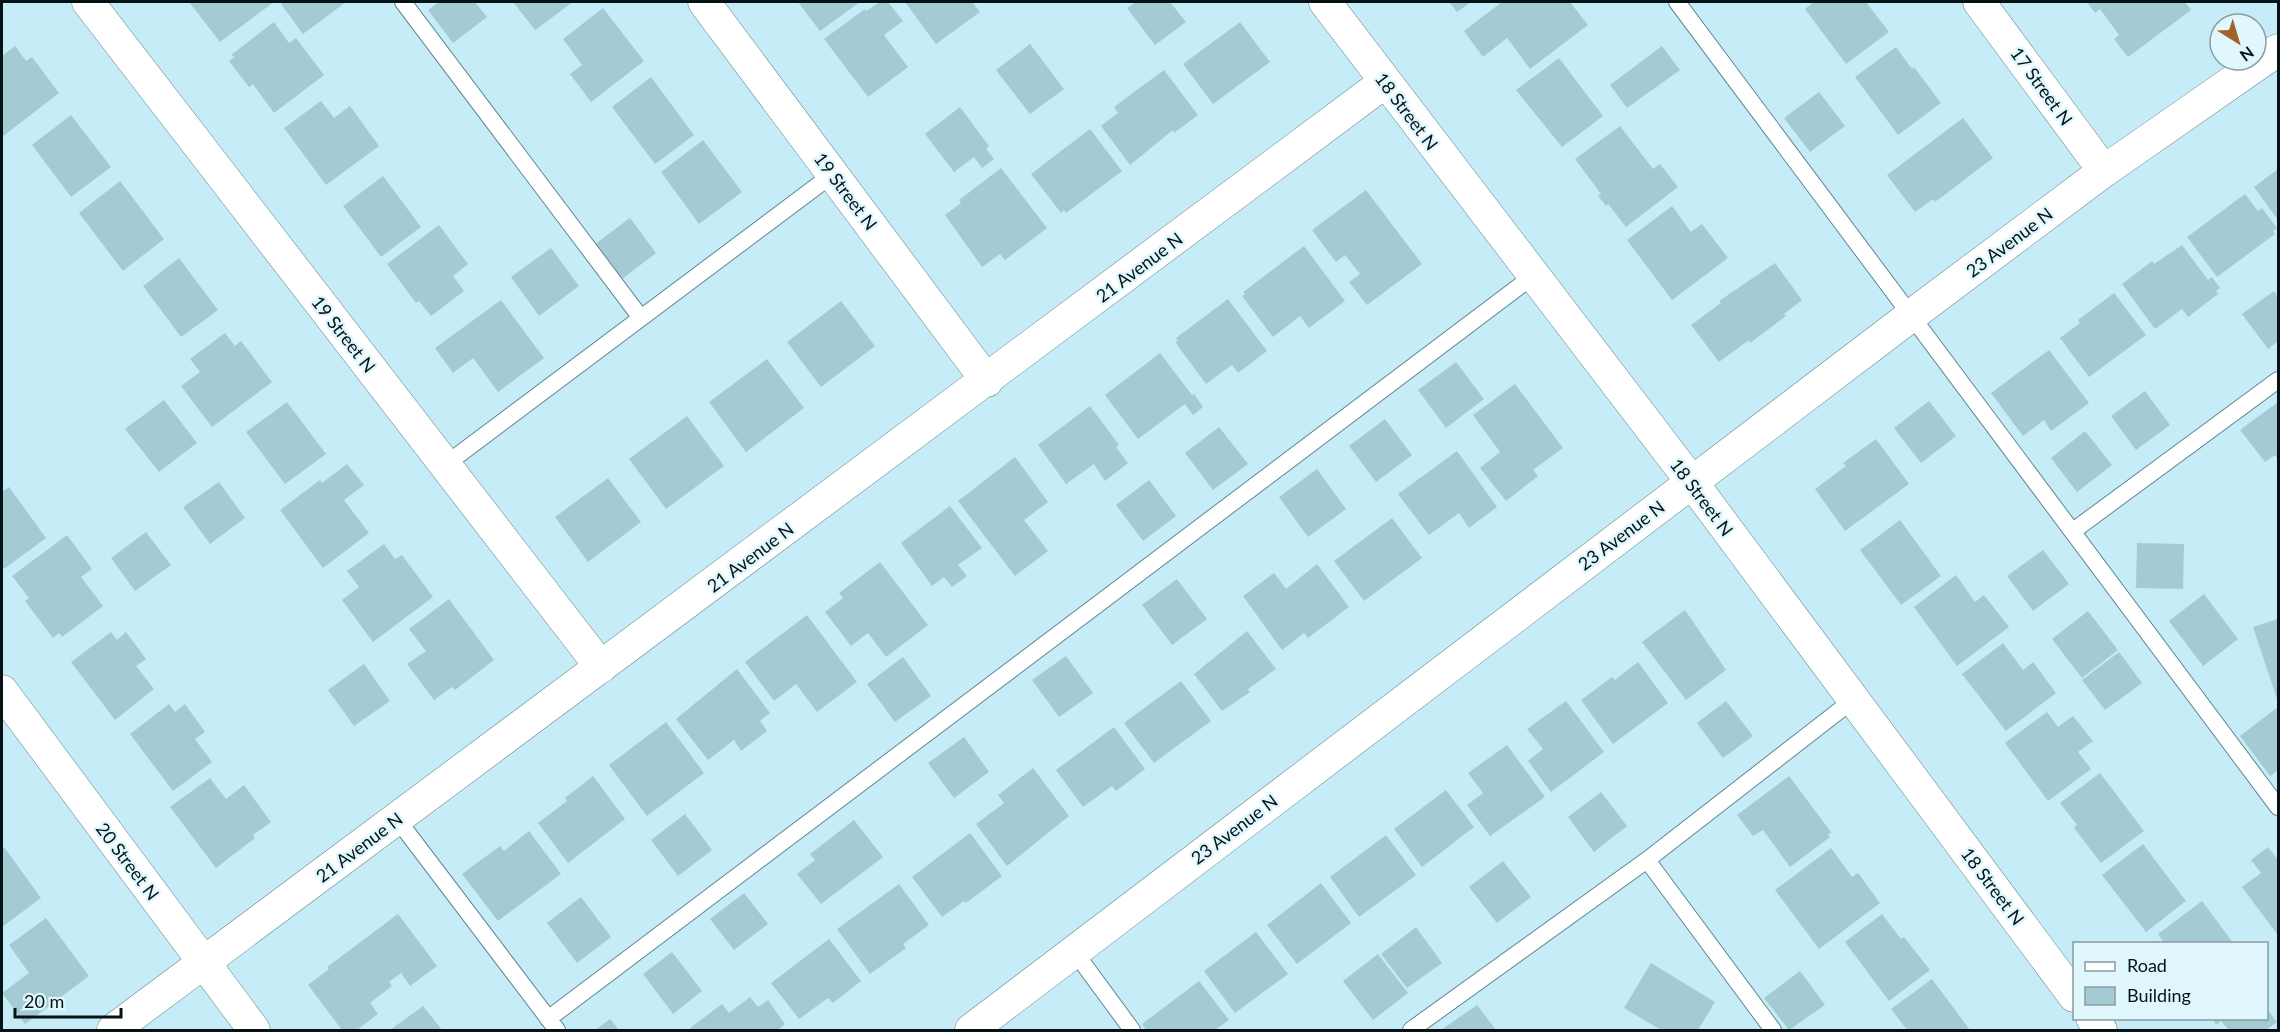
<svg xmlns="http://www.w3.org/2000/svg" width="2280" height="1032" viewBox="0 0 2280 1032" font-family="Lato,sans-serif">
  <rect width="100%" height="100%" fill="#c6edf7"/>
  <path fill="#a4cbd4" d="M189,2H274L220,42Z
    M284,2H346L303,34L281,4Z
    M439,2H475L487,17L453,43L428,10Z
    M513,2H573L535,30Z
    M798,2H860L820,31Z
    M880,2H888L903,21L884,35L908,67L868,97L824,39L865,9L866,11Z
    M905,2H972L980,12L936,44Z
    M1136,2H1170L1186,22L1155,45L1127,8Z
    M1449,2H1471L1457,12Z
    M1502,2H1550L1551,3L1570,2L1588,25L1530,69L1507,38L1483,57L1464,31Z
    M1814,2H1866L1889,32L1846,64L1805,9Z
    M2087,2H2185L2191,10L2128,57L2114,39L2119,35L2100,9L2095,13Z
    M603,8L644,61L591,102L570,74L582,65L563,39Z
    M274,22L289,43L296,38L324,75L274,113L253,84L249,87L229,61L235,57L231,55Z
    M1240,22L1270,62L1213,104L1183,64Z
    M1030,44L1064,89L1030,114L996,70Z
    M15,46L26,61L32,57L59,93L2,137V56Z
    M1662,46L1680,70L1627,108L1610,85Z
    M1896,47L1912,69L1914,67L1941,103L1898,135L1855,77Z
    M1559,58L1603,116L1562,147L1516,90Z
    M1164,70L1198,115L1174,133L1173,130L1130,165L1101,126L1118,113L1114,107Z
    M651,77L694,135L655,164L612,107Z
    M1819,92L1845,126L1810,152L1784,118Z
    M321,101L334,118L350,106L379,146L326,185L284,128Z
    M960,107L989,146L986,149L994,159L982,168L974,157L954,172L925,134Z
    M71,115L111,167L71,197L32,145Z
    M1963,118L1993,158L1935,202L1933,199L1915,212L1887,175Z
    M1620,126L1653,169L1660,164L1678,187L1626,227L1608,204L1606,206L1598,196L1601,194L1575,159Z
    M1090,129L1122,171L1066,213L1064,210L1061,213L1031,174Z
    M703,140L742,192L699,224L661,172Z
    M1001,168L1047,228L1005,260L1000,254L982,267L945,215L961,203L959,200Z
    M2278,169V220L2254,187Z
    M383,176L421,227L381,257L343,206Z
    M120,181L164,239L123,271L79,213Z
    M1366,190L1422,264L1367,305L1349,282L1360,274L1345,255L1336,262L1312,230Z
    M2245,194L2258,211L2262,208L2277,228L2273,231L2275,234L2217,277L2187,237Z
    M1672,206L1691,232L1702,224L1728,258L1672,300L1627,240Z
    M630,218L656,253L622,279L595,244Z
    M439,225L468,264L453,276L464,291L431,316L419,301L416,303L387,264Z
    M2182,245L2208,280L2212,277L2220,288L2216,291L2218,294L2188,317L2182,309L2155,329L2122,284L2152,261L2154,264Z
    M1304,246L1345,301L1309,328L1300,316L1273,337L1242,296L1245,294L1243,292Z
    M551,248L579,286L539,316L511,277Z
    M179,258L218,310L181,337L143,286Z
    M1775,263L1802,300L1784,314L1786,316L1750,343L1749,340L1719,362L1691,325L1721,303L1719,301Z
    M2274,291L2278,297V341L2268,349L2242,314Z
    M2114,293L2146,335L2089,377L2060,338L2080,323L2078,320Z
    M1228,299L1267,351L1238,373L1232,365L1206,384L1175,342L1178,341L1176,338Z
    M501,300L544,358L498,392L473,358L453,373L435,348Z
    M841,301L875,346L821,387L787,342Z
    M225,333L235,346L241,341L272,382L212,427L181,386L200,372L190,359Z
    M2049,350L2089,403L2051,431L2044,420L2023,436L1991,393Z
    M1160,353L1192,395L1194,394L1203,407L1193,415L1185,404L1138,439L1105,395Z
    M767,359L804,408L746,452L709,402Z
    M1456,362L1484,399L1446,428L1418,390Z
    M1515,384L1563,448L1533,470L1538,476L1506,501L1480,468L1500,452L1473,415Z
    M2145,391L2170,425L2136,450L2111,416Z
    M164,400L197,443L159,472L125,429Z
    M1929,401L1956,436L1921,463L1894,428Z
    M287,402L326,454L285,484L246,432Z
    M2278,402V460L2275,455L2265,462L2240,430Z
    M1090,406L1119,445L1116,447L1128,463L1105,481L1094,464L1066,484L1038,445Z
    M687,416L724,466L666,509L629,459Z
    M1385,419L1412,455L1376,482L1349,446Z
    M1219,427L1248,464L1213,490L1185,453Z
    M2085,431L2112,465L2077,492L2051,458Z
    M1876,439L1909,484L1845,531L1815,489L1846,466L1843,463Z
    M1457,451L1497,507L1469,528L1459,513L1429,535L1398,494Z
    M1015,457L1048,502L1024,520L1048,551L1015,576L958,501Z
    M347,464L364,485L344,500L369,533L323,568L280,510L320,480L322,483Z
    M1317,469L1346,509L1308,537L1279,497Z
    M608,478L641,522L588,562L555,517Z
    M1149,480L1176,516L1143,541L1116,505Z
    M219,482L245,518L210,544L183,507Z
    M9,487L46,538L4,569L2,565V492Z
    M950,506L982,548L958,565L967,576L952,587L944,577L932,586L901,543Z
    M1392,518L1422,558L1364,601L1334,561Z
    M1900,520L1941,576L1901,605L1860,550Z
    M146,532L171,565L135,591L111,558Z
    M67,535L92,569L81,577L103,606L62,637L59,633L53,638L25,601L29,598L12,576Z
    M2137,543L2184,544L2183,589L2136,588Z
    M384,544L395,559L402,555L433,597L373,642L342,600L359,587L347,571Z
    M2043,550L2069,584L2033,611L2007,576Z
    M880,562L928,625L886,657L868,633L851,646L825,612L843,598L839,593Z
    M1317,564L1349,607L1308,638L1304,633L1282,650L1243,596L1274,573L1286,589Z
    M1956,575L1975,602L1984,595L2009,627L1957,666L1914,607Z
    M1177,579L1207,619L1172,645L1142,605Z
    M2204,594L2238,639L2203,666L2169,621Z
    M449,599L494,660L455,690L452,687L434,700L407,664L426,651L409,629Z
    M1685,610L1726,670L1686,700L1642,642Z
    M2088,611L2118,650L2082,678L2052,639Z
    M807,615L857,682L817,712L796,684L774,701L745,662Z
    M2278,619V702L2253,627Z
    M1247,631L1276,669L1248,689L1250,692L1222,711L1194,674Z
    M111,632L117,640L126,632L146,659L136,666L154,689L115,720L71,662Z
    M2003,643L2023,670L2033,662L2056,693L2006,731L1962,674Z
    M2119,652L2142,683L2105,710L2082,680Z
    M1066,656L1093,693L1059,717L1032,680Z
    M903,657L931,696L895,722L867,684Z
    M1638,662L1668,703L1613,744L1581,700L1612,677L1615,680Z
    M364,664L390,701L354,726L328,690Z
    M737,669L770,713L760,721L767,731L741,751L734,740L708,760L676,719Z
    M1181,681L1211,721L1154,763L1124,723Z
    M1566,701L1604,752L1551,792L1528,761L1543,749L1527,729Z
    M1726,701L1753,736L1723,758L1697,723Z
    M169,704L175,712L185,704L205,732L195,739L212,762L173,791L130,734Z
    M2278,707V770L2270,776L2240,736Z
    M2047,712L2058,727L2073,716L2093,741L2078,752L2091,769L2048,801L2005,743Z
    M666,722L704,773L647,816L609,765Z
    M1114,727L1145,769L1116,791L1112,786L1083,807L1056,770Z
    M964,737L989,772L954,798L928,763Z
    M1507,745L1545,797L1490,836L1467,805L1483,793L1468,773Z
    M1033,768L1069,816L1007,866L976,824L1004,803L998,795Z
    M2100,773L2144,831L2101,863L2074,828L2077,825L2060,803Z
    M593,776L625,819L568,863L538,823L567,801L565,798Z
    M1789,776L1831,832L1828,835L1830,837L1790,867L1763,830L1753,836L1737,815Z
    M210,778L226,799L244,785L271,822L253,835L255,838L216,868L170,807Z
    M1446,790L1474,827L1422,867L1394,829Z
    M1601,792L1627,826L1594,852L1568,817Z
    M685,814L712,850L678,876L651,840Z
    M854,820L883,857L821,904L797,874L815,860L810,854Z
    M529,831L561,874L498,921L462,874L500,846L504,851Z
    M970,833L1002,876L966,903L964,901L942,917L912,877Z
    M1386,835L1416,875L1359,917L1330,877Z
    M2143,844L2186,901L2146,932L2102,875Z
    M4,847L41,898L2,927V849Z
    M2268,847L2278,860V933L2277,934L2242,887L2261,873L2251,860Z
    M1831,848L1852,877L1858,873L1880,903L1819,949L1775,890Z
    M1503,861L1531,897L1497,923L1469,887Z
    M1321,883L1351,923L1297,964L1267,925Z
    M899,884L929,925L903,944L906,948L870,974L837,929Z
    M744,893L768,924L734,950L710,919Z
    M581,897L611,937L577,963L547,923Z
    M2202,901L2234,944H2165L2158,934Z
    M398,914L437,966L410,986L401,973L389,982L392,986L370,1003L378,1014L357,1030H342L308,985L329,969L327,967Z
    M1882,914L1901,939L1904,937L1930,970L1889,1001L1845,942Z
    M46,918L89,976L25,1024L2,993L29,973L9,945Z
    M1416,927L1442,963L1407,988L1381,954Z
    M1256,932L1288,974L1235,1013L1204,971Z
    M829,939L861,981L833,1003L828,998L799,1019L771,983Z
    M672,952L702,991L673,1014L643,974Z
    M1378,954L1408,993L1373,1020L1343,981Z
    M1651,963L1715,1002L1698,1030H1661L1624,1008Z
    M1800,971L1825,1005L1789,1030L1764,998Z
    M1932,979L1970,1030H1907L1891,1009Z
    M1199,981L1229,1020L1215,1030H1146L1142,1024Z
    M750,997L758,1007L768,1000L785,1024L778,1030H691L690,1028L722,1004L729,1013Z
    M1477,1005L1496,1030H1441Z
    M423,1006L442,1030H390Z
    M2266,1008L2277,1022L2266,1030H2229L2221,1021L2216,1025L2212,1018H2266Z
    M610,1019L619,1030H595Z"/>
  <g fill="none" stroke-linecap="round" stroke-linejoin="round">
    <defs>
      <path id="service" d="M403,2L641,318
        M1677,2L2278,807
        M445,465L833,174
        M2073,531L2278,380
        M397,819L557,1030
        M1647,860L1773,1030
        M1074,951L1132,1030
        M548,1019L1533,276
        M1411,1030L1647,860L1853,700"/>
      <path id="minor" d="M88,2L601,667
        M704,2L987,381
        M1325,2L1691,481L2074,996
        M1979,2L2104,171
        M2,691L254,1030
        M2092,1018L2101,1030
        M113,1030L1385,82
        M971,1030L1912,315L2104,171L2278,50"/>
    </defs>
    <use href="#service" stroke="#62868f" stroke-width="18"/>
    <use href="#minor" stroke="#62868f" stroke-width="33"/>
    <use href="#service" stroke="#fff" stroke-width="16"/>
    <use href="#minor" stroke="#fff" stroke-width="32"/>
  </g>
  <g text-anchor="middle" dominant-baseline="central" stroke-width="5" stroke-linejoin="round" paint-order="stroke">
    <g font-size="18" fill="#051316" stroke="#e0f7fd">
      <text transform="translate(2042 86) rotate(54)">17 Street N</text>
      <text transform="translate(1407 111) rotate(53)">18 Street N</text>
      <text transform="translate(846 191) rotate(53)">19 Street N</text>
      <text transform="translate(2009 242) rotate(-37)">23 Avenue N</text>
      <text transform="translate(1139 267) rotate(-37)">21 Avenue N</text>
      <text transform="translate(344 334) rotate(52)">19 Street N</text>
      <text transform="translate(1702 497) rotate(53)">18 Street N</text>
      <text transform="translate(1621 535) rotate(-37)">23 Avenue N</text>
      <text transform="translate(750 557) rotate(-37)">21 Avenue N</text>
      <text transform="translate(1234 829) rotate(-37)">23 Avenue N</text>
      <text transform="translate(359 847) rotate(-37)">21 Avenue N</text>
      <text transform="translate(128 861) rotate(53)">20 Street N</text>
      <text transform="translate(1993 886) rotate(53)">18 Street N</text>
    </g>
  </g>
  <rect width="2280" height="1032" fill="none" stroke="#051316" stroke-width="6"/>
  <rect x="2073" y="942" width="195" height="78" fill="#e0f7fd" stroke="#889ca1" stroke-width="1.5"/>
  <rect x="2085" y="962" width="30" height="9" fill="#ffffff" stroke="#889ca1" stroke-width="1.5"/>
  <text x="2127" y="972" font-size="18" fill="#051316">Road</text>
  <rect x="2085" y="987" width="30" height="18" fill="#a4cbd4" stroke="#889ca1" stroke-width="1.5"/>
  <text x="2127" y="1002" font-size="18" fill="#051316">Building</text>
  <g transform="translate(2238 42) rotate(143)"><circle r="28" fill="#e0f7fd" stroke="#889ca1" stroke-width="1.5"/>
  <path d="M0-4.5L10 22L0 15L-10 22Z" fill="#a16329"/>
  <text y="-9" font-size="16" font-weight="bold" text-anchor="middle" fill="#051316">N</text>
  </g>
  <path d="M15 1008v9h106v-9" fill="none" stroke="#051316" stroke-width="3"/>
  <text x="24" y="1008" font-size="18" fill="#051316" stroke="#e0f7fd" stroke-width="4.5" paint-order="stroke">20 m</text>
</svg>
